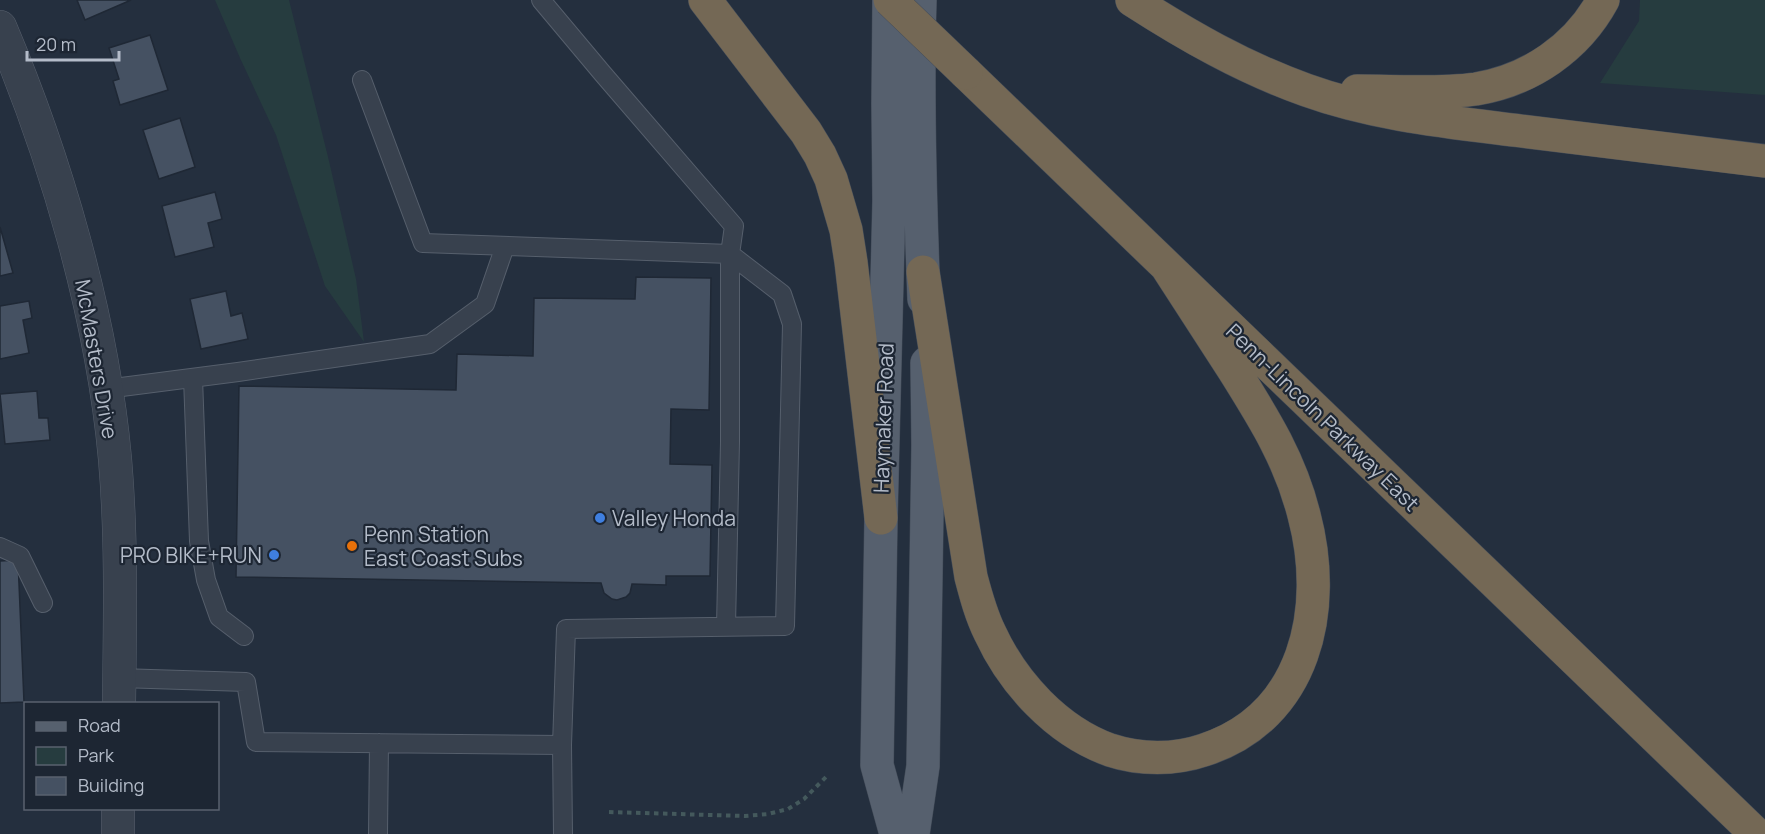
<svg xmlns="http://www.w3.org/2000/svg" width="1765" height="834" viewBox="0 0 1765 834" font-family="Manrope,sans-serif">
  <rect width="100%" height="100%" fill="#242f3e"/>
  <path fill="#263c3f" d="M215,0H289L329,161L356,279L364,342L325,286L276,135L240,58Z
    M1640,0H1765V95L1600,83L1639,21Z"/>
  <path fill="#455162" stroke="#1f2835" stroke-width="1.5" d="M77,0H131L85,20Z
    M150,35L168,90L120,105L113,81L119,79L109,48Z
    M180,118L195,167L159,179L143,130Z
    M215,192L222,219L208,223L214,247L175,257L162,206Z
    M0,227L13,273L0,276Z
    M636,277L711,278L709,410L671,409L670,464L712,465L710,576H666V585L632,584L630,593L626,597L617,600L612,599L604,593L601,583L236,577L239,386L456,390L457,354L533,356L534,298L635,299Z
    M226,291L231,316L242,313L248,339L201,349L190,299Z
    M29,301L32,318L23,320L29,353L0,359V306Z
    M37,391L39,418H48L50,440L5,444L0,394Z
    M18,560L24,702L0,703V561Z"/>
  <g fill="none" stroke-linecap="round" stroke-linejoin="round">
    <defs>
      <path id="lane" d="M541,0L603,74L734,226L730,254V442L726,626
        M362,80L423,243L730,254L782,294L792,324L785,626L566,629L562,745L563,834
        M193,378L199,541L206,580L219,617L244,636
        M106,389L238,372L430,344L485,304L505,246
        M0,547L20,556L43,603
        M119,678L246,682L256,742L562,745
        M378,834L379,743"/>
      <path id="street" d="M0,27C56,159 102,316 115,459C122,540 120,622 119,704
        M118,834V808"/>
      <path id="primary" d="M889,0L888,104L889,201L881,518L877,765L896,834
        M920,0C917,100 920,200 924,299
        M913,834L923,766L928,445L927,363"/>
      <path id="highway" d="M705,0L806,132L820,155L831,179L846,230L851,262L881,518
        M1132,0C1188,36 1244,68 1306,90C1375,115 1449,122 1521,131C1602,141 1684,151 1765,161
        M966,73L1756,834
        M1357,91C1396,91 1438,94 1476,89C1530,80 1577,48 1603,0
        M923,272L971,577C976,596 981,615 990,633C1013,683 1057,731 1110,750C1140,760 1175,760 1204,750C1306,717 1329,609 1304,515C1290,459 1263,417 1233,369C1211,335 1189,301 1167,267"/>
    </defs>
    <use href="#lane" stroke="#565f6c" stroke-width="20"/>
    <use href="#street" stroke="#565f6c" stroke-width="34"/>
    <use href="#primary" stroke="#414a57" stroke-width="34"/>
    <use href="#highway" stroke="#434c59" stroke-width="34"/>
    <path stroke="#44595c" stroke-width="4" stroke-dasharray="4.5 4.5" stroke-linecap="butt" d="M609,812L745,816L768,814L788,809L804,799L827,776"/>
    <use href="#lane" stroke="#38414e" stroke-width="18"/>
    <use href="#street" stroke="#38414e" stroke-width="33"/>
    <use href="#primary" stroke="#56606e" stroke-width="33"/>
    <use href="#highway" stroke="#746855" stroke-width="33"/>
    <defs>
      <path id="highway-bridge" d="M890,0L966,73"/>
    </defs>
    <use href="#highway-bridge" stroke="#434c59" stroke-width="34" stroke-linecap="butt"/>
    <use href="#highway-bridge" stroke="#746855" stroke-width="33"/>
  </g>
  <g fill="#3f7fe0" stroke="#1d2633" stroke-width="2">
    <circle cx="600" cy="518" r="6"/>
    <circle cx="274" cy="555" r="6"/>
  </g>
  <circle fill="#e8710a" stroke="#1d2633" stroke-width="2" cx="352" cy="546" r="6"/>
  <g text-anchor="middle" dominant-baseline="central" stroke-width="4.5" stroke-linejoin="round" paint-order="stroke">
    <g font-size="21" fill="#b4bcc9" stroke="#1d2633">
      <text transform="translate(97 359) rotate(80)">McMasters Drive</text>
      <text transform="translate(1323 417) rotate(44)">Penn-Lincoln Parkway East</text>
      <text transform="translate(883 418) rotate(-88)">Haymaker Road</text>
    </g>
    <g font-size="21" fill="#b4bcc9" stroke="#1d2633" text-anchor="start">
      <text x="612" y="518">Valley Honda</text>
      <text x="364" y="534">Penn Station<tspan x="364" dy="24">East Coast Subs</tspan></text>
      <text x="262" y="555" text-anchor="end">PRO BIKE+RUN</text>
    </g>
  </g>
  <rect x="24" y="702" width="195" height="108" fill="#1d2633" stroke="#59626f" stroke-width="1.5"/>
  <rect x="36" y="722" width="30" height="9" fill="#56606e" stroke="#59626f" stroke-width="1.5"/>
  <text x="78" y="732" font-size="18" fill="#b4bcc9">Road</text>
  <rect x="36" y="747" width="30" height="18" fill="#263c3f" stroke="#59626f" stroke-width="1.5"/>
  <text x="78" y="762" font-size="18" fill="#b4bcc9">Park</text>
  <rect x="36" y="777" width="30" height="18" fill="#455162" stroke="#59626f" stroke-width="1.5"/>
  <text x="78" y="792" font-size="18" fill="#b4bcc9">Building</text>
  <path d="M27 51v9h92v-9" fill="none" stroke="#b4bcc9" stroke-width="3"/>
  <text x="36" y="51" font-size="18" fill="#b4bcc9" stroke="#1d2633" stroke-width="4.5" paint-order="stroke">20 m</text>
</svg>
